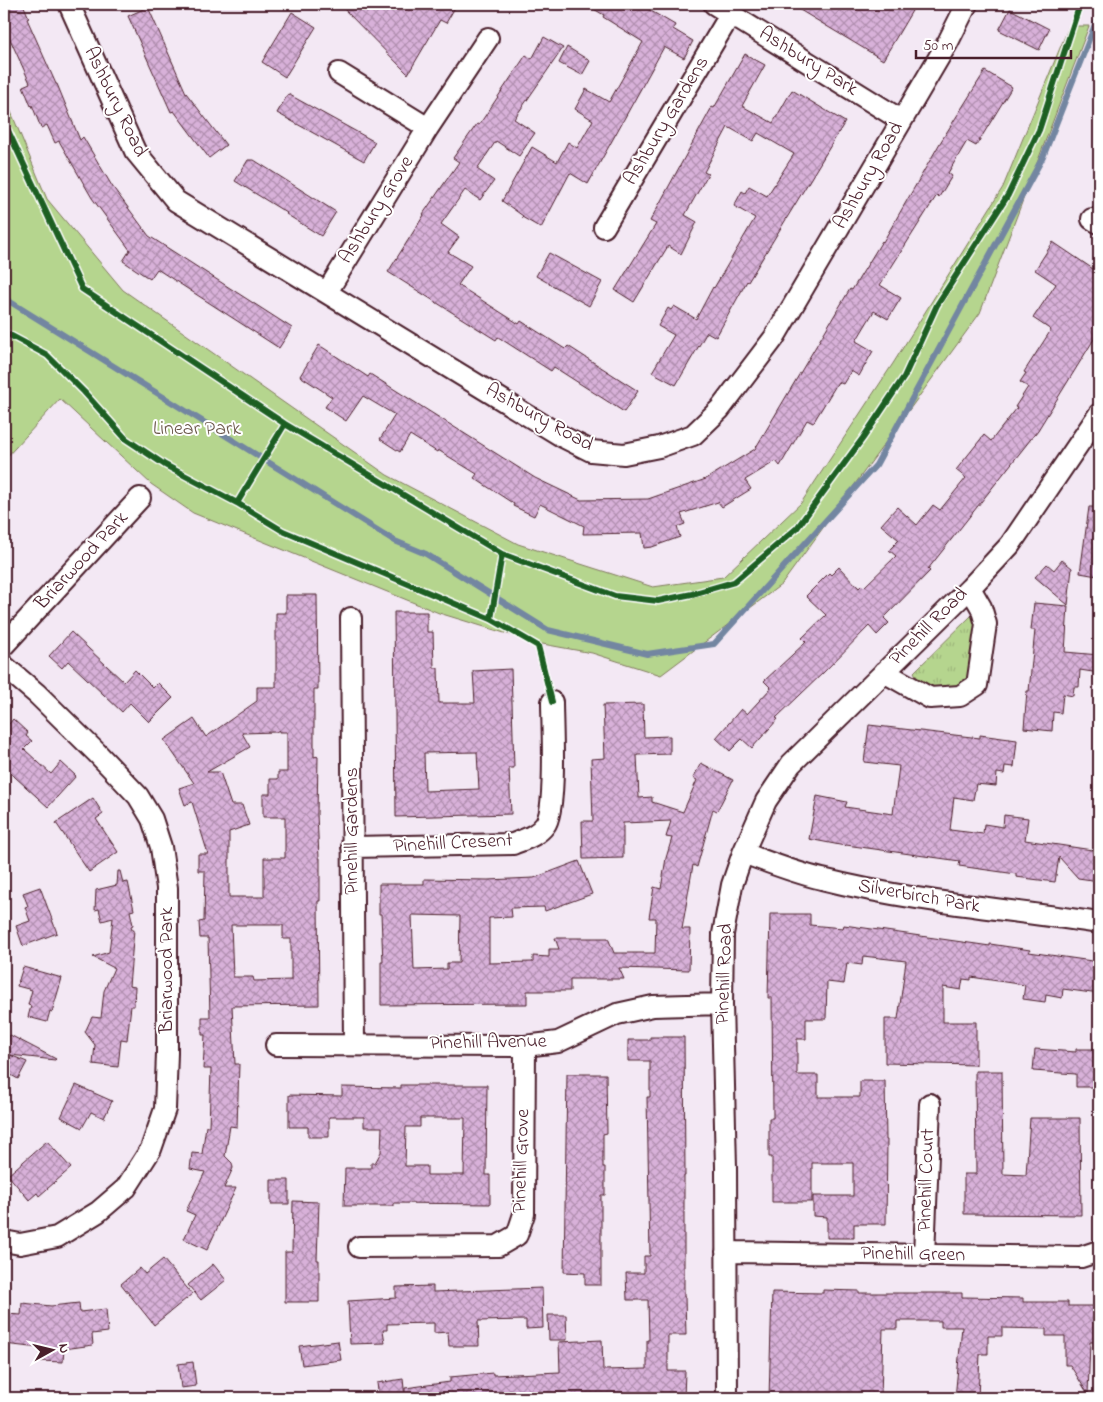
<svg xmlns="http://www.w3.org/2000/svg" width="1103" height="1402" viewBox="0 0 1103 1402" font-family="'Indie Flower',sans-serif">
  <defs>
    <pattern id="grass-tufts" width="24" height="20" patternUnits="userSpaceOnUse" patternTransform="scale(1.25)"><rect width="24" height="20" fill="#b5d58e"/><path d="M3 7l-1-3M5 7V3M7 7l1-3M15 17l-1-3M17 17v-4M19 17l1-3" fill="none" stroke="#9db67b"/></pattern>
    <pattern id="building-cross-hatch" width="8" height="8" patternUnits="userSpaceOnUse" patternTransform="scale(1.25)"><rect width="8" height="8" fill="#d8b1d9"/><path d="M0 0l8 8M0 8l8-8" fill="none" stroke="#b18fb0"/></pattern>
  </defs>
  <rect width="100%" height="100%" fill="#f3e8f4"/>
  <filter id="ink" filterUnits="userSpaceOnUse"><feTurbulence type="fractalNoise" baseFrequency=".02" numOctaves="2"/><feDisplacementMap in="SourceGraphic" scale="10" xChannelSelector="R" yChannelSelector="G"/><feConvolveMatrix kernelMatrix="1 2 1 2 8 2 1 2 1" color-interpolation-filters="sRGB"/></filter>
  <g filter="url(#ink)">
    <path fill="url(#grass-tufts)" stroke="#807a5c" d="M972,615L976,619C975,634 975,676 962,684C956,688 947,688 939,687C926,686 920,684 914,672Z"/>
    <path fill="#b5d58e" stroke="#807a5c" d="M1069,26H1089L980,313L782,584L661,675L592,653L537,643L439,613L193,513L151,484L60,399L4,460V95L47,199L123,290L387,475L518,544L653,587L723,577L801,503L894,362L1003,187Z"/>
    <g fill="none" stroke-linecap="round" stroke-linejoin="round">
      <path stroke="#7386a1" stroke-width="6" d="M4,298L395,541L426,554L548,630L647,654L714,644L876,465L1043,157L1096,22"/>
    </g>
    <path fill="url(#building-cross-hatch)" stroke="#4a1f2b" fill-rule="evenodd" d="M4,4H23L29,18L27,19L56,84H57L80,140L83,137L112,186L149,236L292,328L279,348L157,269L150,279L123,261L130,250L92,198L59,141L55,143L47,125L41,128L32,105L31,106L23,86L30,83L4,26Z
      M339,4H457L446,23L440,20L408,74Z
      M585,4H639L675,25L673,29L693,41L684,58L664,47L588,184L570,173L541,228L522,217L523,216L502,201L532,147L557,162L568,142L577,148L593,120L575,109L586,89L609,102L643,42L603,17L604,15Z
      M790,4H916L883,60Z
      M148,7L186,93L226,145L209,158L174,111L171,112L128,16Z
      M1010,9L1049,29L1039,50L999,30Z
      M292,12L316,27L285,77L262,62Z
      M544,37L563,48L514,119L535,133L519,156L496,141L477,169L494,181L480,200L465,190L441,224L459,237L448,252L471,266L458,285L519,324L521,321L565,349L568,346L638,391L624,412L554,367L551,371L498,337L496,340L388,272L424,215L423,214L459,162L453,158L477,124L479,125L526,55L532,59Z
      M567,47L590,61L582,75L559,63Z
      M745,54L765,65L742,106L773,123L792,90L845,122L748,282L747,281L716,337L707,332L676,385L652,372L674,335L658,326L668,308L671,310L674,306L696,319L713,287L714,288L755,218L734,206L742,191L745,193L749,186L767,196L794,154L758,133L753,141L728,127L704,172L708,174L685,215L697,222L681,254L668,246L634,302L615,290L656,224L650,221L712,107L714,108Z
      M985,71L1012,87L976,146L967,141L948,173L952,176L939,197L937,195L880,285L901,298L888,319L874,311L856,341L873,351L859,376L851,371L843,384L838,382L813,423L807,420L780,466L776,461L745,480L751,489L722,507L718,502L681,514L685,524L677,527L680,537L652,547L644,548L642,533L583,534L584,526L540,504L534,516L513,506L514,504L474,478L477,474L438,450L437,452L410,435L400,452L380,439L395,415L363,396L346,421L325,407L332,397L300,376L319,345L368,377L370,374L535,478L581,500L648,499L706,479L755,449L850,289L852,290L882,241L883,242L940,143Z
      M288,94L375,142L364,161L277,113Z
      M248,160H254L336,212L321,236L286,214L287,213L235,181Z
      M1053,242L1099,273V331L1038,430L928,569L930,571L884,618L889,623L877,635L869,626L824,672L776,718L778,719L752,748L742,739L730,751L716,738L741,709L747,714L771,688L764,681L806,642L802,638L826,615L806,596L829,573L831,575L839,567L859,588L862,585L864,587L896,556L889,550L899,540L881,525L897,507L917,525L933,505L940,510L966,478L956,470L984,435L991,441L1017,408L1015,407L1028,387L1020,382L1026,373L1024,372L1051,330L1033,318L1056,284L1035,270Z
      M549,253L602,282L589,306L536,276Z
      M1089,507H1099V560L1097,576L1080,573Z
      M1062,560L1072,568L1068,605L1035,577L1047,564L1054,570Z
      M286,595H317L318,689H314V757L318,756L317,814L319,858H320V901H318L319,1005L232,1006L235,1064H239L237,1127L230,1126L225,1156L232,1163L233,1168L224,1188H236L207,1250L184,1239L195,1215L186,1211L205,1172L190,1169L192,1153L202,1154L206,1126H209L211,1069H203L205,1035H202V1017H210L208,938H200L199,922L204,921L205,871H198V854H208L192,802L185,805L179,788L194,783L164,740L194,719L206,737L257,701V687H276V613H286ZM279,730V732H287V772H278V779H270V794H263V817H285V858H264V897H229V832L249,825L242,805H231L220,772H207L250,747L242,733L276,732ZM231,925H283V939H291V980L254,981L253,977H233Z
      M1034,603L1068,606L1065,652L1099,655V673L1080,670L1079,687H1074L1073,696L1063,694L1061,713L1053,712L1052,731L1024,728L1027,691H1029L1035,630H1031Z
      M394,612H427V632H433L434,668H438L439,703H475L473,671L511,669L514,768H509L511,814L396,817ZM477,752L479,789L425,791L424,753Z
      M71,632L124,682L135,670L153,688L158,683L173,698L149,722L130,703L122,712L68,661L62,668L49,656Z
      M643,704L644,737L670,736V754L637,755L639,798L652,797V802L683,812L697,780L693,778L701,763L733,780L717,811L713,809L697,867L693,865L682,929H690L689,970L619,968L624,979H570V991H527V1004L381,1005V962H383L381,914H379V884H424V879L488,880L534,878L579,861L592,894L545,911L544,907L511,908L512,917L489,918V963L533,962V956L549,957V949H559L555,938H608L614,953H655L656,918H649L654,887L661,889L666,858L672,838L666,837L671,821L623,823V858L583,859L582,821H593L591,759L605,758L603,705ZM412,915L460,916L459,963H447V969L414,970Z
      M13,719L28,733L26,736L32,741L24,749L51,774L61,762L76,776L48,807L4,767V730Z
      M869,725L980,738V735L1017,740L1014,767L1005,766L1004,774L997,773L996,786L976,784L973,800L954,797L950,830L983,834L984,824L1003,827L1004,815L1028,818L1025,840L1099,851V881L1078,878L1059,857L1055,882L1016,877V874L959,866L960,861L846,845L845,846L809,839L817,796L847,802L845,807L893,814L899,766L864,762Z
      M93,798L103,814L96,819L118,852L89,872L56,823Z
      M118,871H120L123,883L128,882L134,910L130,911L133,925L131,926L132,930H134L129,986L135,987L134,1006H131L127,1040L121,1039L118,1067L93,1064L95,1045L85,1032L92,1017L101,1018L104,991L114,968L93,957L109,952L113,918L102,921L99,909L95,910L96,890L117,885Z
      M40,887L57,933L23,946L16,926L30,921L25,907L28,906L23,893Z
      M770,914H810V925L843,928L844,925L990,946V944L1030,950L1029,952L1099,962V994L1063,989L1062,998L1046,995L1045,1002L1023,999L1025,985L971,977V980L963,979L961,990L943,987V1022H976V1065L885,1063V1019H898L906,961L863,956L862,965L847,963L844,984L827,982L826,1019H806V1039H797V1075H818V1097H860V1081H885L886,1140H887L886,1224H854V1238H827V1217L813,1216V1196H853V1163H812V1202H772V1157H769V1118H773L772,998H768Z
      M23,967L62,978L52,1012L50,1011L47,1022L28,1017L31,1006L28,1005L32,990L17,986Z
      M10,1035L56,1059L55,1060L10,1055L27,1062L18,1079L4,1071V1047Z
      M650,1037H684L685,1176H684V1297H685L686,1335H668V1371H685L684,1398H405V1388L450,1382V1377L493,1373V1375L560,1372L559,1342L602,1340L603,1370L647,1369V1340H649L648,1300H627L626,1273H644V1256H650L647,1097H650V1061H628V1040H650Z
      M1035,1049L1076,1052V1049H1098L1099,1087H1076V1074L1033,1071Z
      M975,1071H1002L1003,1174L1026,1175L1030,1118H1080L1081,1215L964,1214V1174H976Z
      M567,1074H606L607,1133L603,1134V1167H605V1195H601V1285H585V1273L564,1272Z
      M76,1085L112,1101L104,1118L91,1112L82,1128L61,1117Z
      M401,1085H487L486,1175H490V1204L394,1203V1206H344L345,1168H371V1163H375L381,1152L382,1127H364V1117H329V1137H308V1127H289V1095L342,1096V1087L401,1088ZM420,1118H465L464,1175H427V1166H405L406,1127H420Z
      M47,1141L71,1168L39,1196L37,1193L29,1200L8,1175Z
      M271,1180H289V1204H271Z
      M293,1201L319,1202L317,1260H319V1302H285V1252H292Z
      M163,1259L192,1294L154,1325L121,1284L140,1268L145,1274Z
      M213,1264L226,1280L201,1300L188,1285Z
      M433,1286V1292L542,1288L543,1328L526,1329V1320L478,1321L479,1346H449L448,1332L434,1333V1323L387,1324V1330H383L385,1343L350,1344L348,1301L396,1298V1287Z
      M823,1290L859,1291V1293H962V1297L1023,1298V1302H1068V1306H1099V1342H1090L1088,1394L1070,1365H1065V1336H1046V1329L1002,1328V1336H988V1354H980L978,1398H955L962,1327H941V1321H897V1329H883L881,1398H769L772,1292L823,1293Z
      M22,1303L51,1306L79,1303L80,1312L106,1309L108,1332L92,1334L93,1345L64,1349L63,1362L40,1361V1348L4,1344V1318L6,1319V1314L21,1315Z
      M548,1315H566L567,1340H549Z
      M338,1341L341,1360L302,1365L299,1346Z
      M193,1362L196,1386L181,1388L178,1364Z
      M403,1379L405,1398H379L377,1383Z"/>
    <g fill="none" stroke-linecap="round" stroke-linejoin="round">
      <defs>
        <path id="minor" d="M69,4L135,151L176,201L563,437L591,451L624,454L659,447L693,435L720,409L774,338L948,42L967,4
          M714,4L901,120
          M339,73L428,128
          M1092,219L1099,223
          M604,227L730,15
          M327,292L428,128L488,38
          M351,618L354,1045
          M4,645L140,498
          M4,666L37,694L97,753L138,796L152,819L161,847L167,888V1053L165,1109L151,1149L126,1188L98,1212L57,1237L20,1244L4,1241
          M884,672L930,698L960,696L977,685L986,624L981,607L970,588
          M352,847L513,844C525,839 537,836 545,825C557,809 552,725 552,702
          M743,853C768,862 795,873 822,879C913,902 1007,909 1099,923
          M276,1045L525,1046L558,1042L617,1014L653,1006L722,1004
          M359,1247L498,1246L517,1235L524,1214L525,1046
          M726,1252L1081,1257L1099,1251
          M924,1256L930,1104
          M727,1398L726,1167L722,1004L723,934L732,885L743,853L766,801L791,764L970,588L1010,545L1099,414"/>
      </defs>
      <use href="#minor" stroke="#4a1f2b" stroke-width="24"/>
      <use href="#minor" stroke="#fff" stroke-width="20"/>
      <defs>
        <path id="cycleway" d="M4,122L82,289L285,424L502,554L615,596L658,601L692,594L734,582L797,528L863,438L904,377L937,305L1008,195L1039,130L1080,4
          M4,332L47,355L84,392L126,439L165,465L237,503L283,531L491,619L538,646L552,702
          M237,503L285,424
          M491,619L502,554"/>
      </defs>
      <use href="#cycleway" stroke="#fff" stroke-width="9"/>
      <use href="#cycleway" stroke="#1b5e20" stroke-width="6"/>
    </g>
  </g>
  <g text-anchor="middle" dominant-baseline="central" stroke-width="4" stroke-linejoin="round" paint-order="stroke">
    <g font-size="20" fill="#4a1f2b" stroke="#fff">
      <text transform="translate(808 62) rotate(32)">Ashbury Park</text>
      <text transform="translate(115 102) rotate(64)">Ashbury Road</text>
      <text transform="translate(667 121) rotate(-59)">Ashbury Gardens</text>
      <text transform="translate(869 176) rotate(-60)">Ashbury Road</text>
      <text transform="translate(377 210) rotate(-58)">Ashbury Grove</text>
      <text transform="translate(539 418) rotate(29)">Ashbury Road</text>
      <text transform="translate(82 561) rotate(-47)">Briarwood Park</text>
      <text transform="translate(929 627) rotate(-45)">Pinehill Road</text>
      <text transform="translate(352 831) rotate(-90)">Pinehill Gardens</text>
      <text transform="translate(453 844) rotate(-3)">Pinehill Cresent</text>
      <text transform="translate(919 897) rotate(10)">Silverbirch Park</text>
      <text transform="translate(167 970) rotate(-90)">Briarwood Park</text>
      <text transform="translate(725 974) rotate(-88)">Pinehill Road</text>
      <text transform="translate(488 1043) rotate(-1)">Pinehill Avenue</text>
      <text transform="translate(522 1161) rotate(-88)">Pinehill Grove</text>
      <text transform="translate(927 1180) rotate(-88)">Pinehill Court</text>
      <text transform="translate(913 1255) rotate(1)">Pinehill Green</text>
    </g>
    <g font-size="20" fill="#6a5649" stroke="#fff">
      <text x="197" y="429">Linear Park</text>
    </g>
  </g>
  <rect width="1103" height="1402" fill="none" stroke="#fff" stroke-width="20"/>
  <rect x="10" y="10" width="1083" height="1382" fill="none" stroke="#4a1f2b" stroke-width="2" filter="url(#ink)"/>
  <g transform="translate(52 1350) rotate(82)" stroke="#ffffff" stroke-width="4" paint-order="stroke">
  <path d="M0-4L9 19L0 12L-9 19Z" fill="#4a1f2b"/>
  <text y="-8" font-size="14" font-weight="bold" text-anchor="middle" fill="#4a1f2b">N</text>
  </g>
  <path d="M916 50v8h155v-8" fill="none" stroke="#4a1f2b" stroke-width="2.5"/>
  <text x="923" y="50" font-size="15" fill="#4a1f2b" stroke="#ffffff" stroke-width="4" paint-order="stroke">50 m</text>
</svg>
